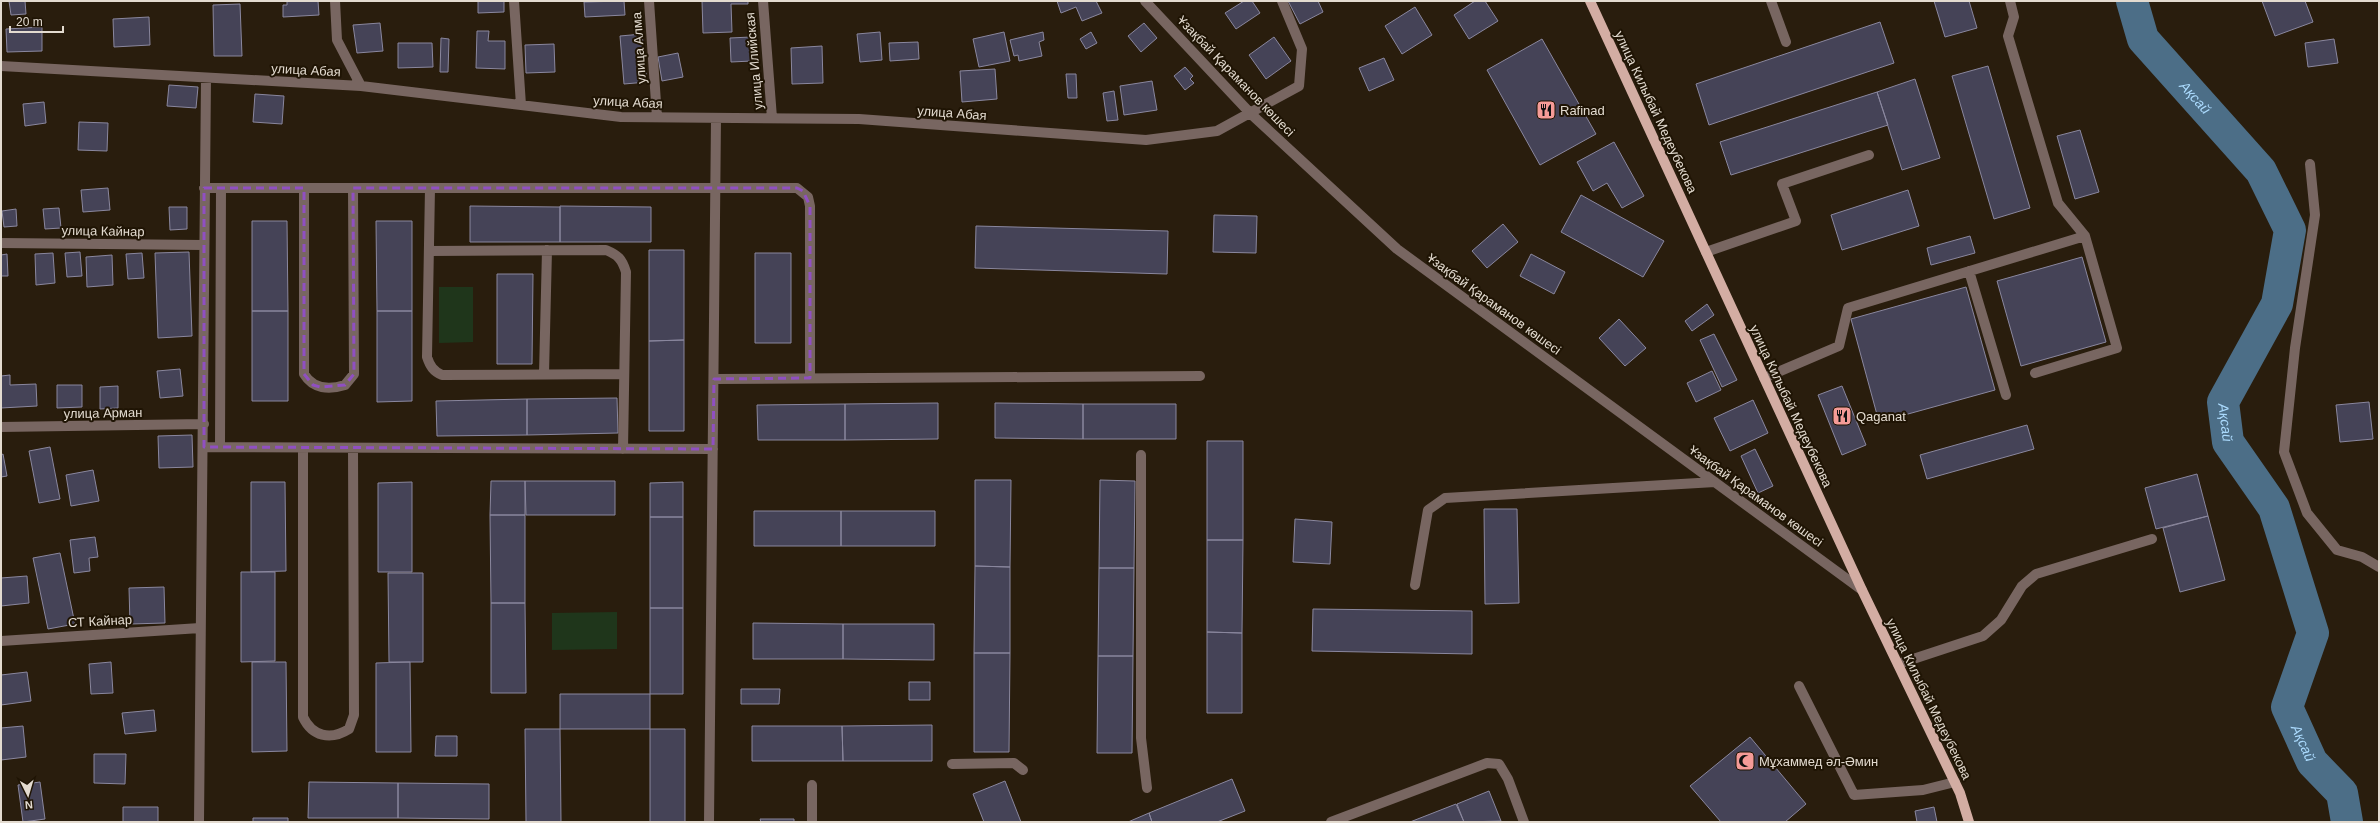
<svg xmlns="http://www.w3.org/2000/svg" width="2380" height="823" viewBox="0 0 2380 823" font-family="Helvetica,sans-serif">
  <rect width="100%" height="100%" fill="#291d0d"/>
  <path fill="#1f361b" d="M439,287H473V342L439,343Z
    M617,612V649L552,650V613Z"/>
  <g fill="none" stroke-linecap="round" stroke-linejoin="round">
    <path stroke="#4c6e87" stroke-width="32" id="s1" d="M2132,1L2143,39L2261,171L2290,230L2277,304L2223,402L2228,442L2274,508L2313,633L2287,707L2312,762L2342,793L2347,822"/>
  </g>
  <path fill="#454357" stroke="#8a879e" d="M9,1H25L26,14L11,15Z
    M287,1H318L319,15L283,17V5H287Z
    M478,1H504V12L478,13Z
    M624,1L625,15L585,17L584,2Z
    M702,1H748V4H731L732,32L703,33Z
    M1057,1H1096L1102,13L1082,21L1076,7L1061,13Z
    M1244,1H1252L1260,13L1236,29L1225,13Z
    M1288,1H1318L1323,12L1300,24Z
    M1475,1H1485L1498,21L1469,39L1454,15Z
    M1934,1H1969L1977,28L1945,37Z
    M2262,1H2305L2313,22L2275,36Z
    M240,4L242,56H214L213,5Z
    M1415,7L1432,35L1402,54L1385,26Z
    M149,17L150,45L114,47L113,19Z
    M1880,22L1894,63L1709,125L1696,84Z
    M380,23L383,51L357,53L353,25Z
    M1144,23L1157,38L1141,52L1128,36Z
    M42,27V51L7,52L6,29Z
    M477,31H489L488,41H505V69L476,68Z
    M880,32L882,60L860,62L857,34Z
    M1004,32L1010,61L979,67L973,39Z
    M1043,32L1044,40L1039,42L1042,56L1019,61L1018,55L1014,56L1010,40Z
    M1091,32L1097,43L1086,49L1080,39Z
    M642,34L647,82L624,84L620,36Z
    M751,37L752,61L731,62L730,38Z
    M1274,37L1291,61L1266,79L1249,55Z
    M441,38L449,39L448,72H440Z
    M1542,39L1596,134L1540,165L1487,70Z
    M2334,39L2338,63L2308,67L2305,43Z
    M918,42L919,59L890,61L889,43Z
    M398,43H432L433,67L398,68Z
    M554,44L555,72L526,73L525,45Z
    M822,46L823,83L792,84L791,48Z
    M678,53L683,77L662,81L658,57Z
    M1384,58L1394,80L1369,91L1359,68Z
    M1988,66L2030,208L1994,219L1952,76Z
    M1185,67L1193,76L1190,79L1194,83L1185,90L1174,76Z
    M995,69L997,99L962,102L960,71Z
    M1066,74H1076L1077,98H1068Z
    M1915,79L1940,158L1902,170L1877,92Z
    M1152,81L1157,110L1124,115L1120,86Z
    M169,85L198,87L196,108L167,106Z
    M1114,91L1118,120L1107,121L1103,93Z
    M1877,92L1888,125L1731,175L1720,142Z
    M255,94L284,96L282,124L253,122Z
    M44,102L46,123L25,126L23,104Z
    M79,122L108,123L107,151L78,150Z
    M2080,130L2099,192L2075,199L2057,136Z
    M1614,142L1644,196L1622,208L1607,183L1593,191L1577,162Z
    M108,188L110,210L83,212L81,190Z
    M1908,190L1919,226L1842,250L1831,215Z
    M1581,195L1664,241L1643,277L1561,232Z
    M470,206L560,207V242H470Z
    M560,206L651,207V242H560Z
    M169,207H187V229L170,230Z
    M59,208L61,228L45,229L43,209Z
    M16,209L17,226L4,227L2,211Z
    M1214,215L1257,216L1256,253L1213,252Z
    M252,221H287L288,311H252Z
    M376,221H412V311H377Z
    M1503,224L1518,242L1487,268L1472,251Z
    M976,226L1168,231L1167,274L975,268Z
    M1970,236L1975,253L1931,265L1927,248Z
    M649,250H684V340L649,341Z
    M80,252L82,276L67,277L65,253Z
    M189,252L192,336L158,338L155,253Z
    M53,253L55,283L36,285L35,254Z
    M142,253L144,278L128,279L126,254Z
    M755,253H791V343H755Z
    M7,254L8,276H1V255Z
    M1531,254L1565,272L1554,294L1520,276Z
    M112,255L113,285L87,287L86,257Z
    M2082,257L2106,342L2021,366L1997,281Z
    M497,274H533L532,364H497Z
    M1966,287L1995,390L1879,422L1851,319Z
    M1707,304L1714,315L1692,331L1685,321Z
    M252,311H288V401H252Z
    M377,311H412V401L377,402Z
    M1619,319L1646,348L1625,366L1599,338Z
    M1714,334L1737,380L1722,387L1700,340Z
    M684,340V431H649V341Z
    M180,369L183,396L160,398L157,371Z
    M1712,371L1721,390L1696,402L1687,383Z
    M10,375V385L36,384L37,406L1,408V376Z
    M57,385H82V407L57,408Z
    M118,386V408L100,409V387Z
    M1842,386L1866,445L1842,455L1818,395Z
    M617,398L618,433L527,435V399Z
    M527,399V435L437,436L436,401Z
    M1753,400L1768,433L1730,451L1714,418Z
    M2369,402L2373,439L2340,442L2336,405Z
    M938,403V439L845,440V404Z
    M995,403L1083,404V439L995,438Z
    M845,404V440H758L757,405Z
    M1083,404H1176V439H1083Z
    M2027,425L2034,449L1927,479L1920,455Z
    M192,435L193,467L159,468L158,436Z
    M1207,441H1243V540H1207Z
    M50,447L60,499L39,503L29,451Z
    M1755,449L1773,486L1758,493L1741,456Z
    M3,454L7,476L1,477V455Z
    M93,470L99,501L71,506L66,475Z
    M2197,474L2208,516L2156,529L2145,488Z
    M975,480H1011L1010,567L975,566Z
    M1100,480L1135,481L1134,568H1099Z
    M491,481H525V515H490Z
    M525,481H615V515H526Z
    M251,482H285L286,571L251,572Z
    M412,482V572H378V483Z
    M683,482V517H650V483Z
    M1484,509H1517L1519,603L1485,604Z
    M754,511H841V546H754Z
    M841,511H935V546H841Z
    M490,515H525V603H491Z
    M2208,516L2225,580L2180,592L2163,528Z
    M650,517H683V608H650Z
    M1295,519L1332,522L1330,564L1293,562Z
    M95,537L98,557L89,558L90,571L74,573L70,540Z
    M1207,540H1243L1242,633L1207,632Z
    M60,553L75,624L48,629L33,558Z
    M975,566L1010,567V653H974Z
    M1099,568H1134L1133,656H1098Z
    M241,572H275V661L241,662Z
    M388,573H423V662H389Z
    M27,576L29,603L1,606V578Z
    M164,587L165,623L130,624L129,588Z
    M491,603H525L526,693H491Z
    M650,608H683V694H650Z
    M1313,609L1472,611V654L1312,651Z
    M753,623L843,624V659H753Z
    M843,624H934V660L843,659Z
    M1207,632L1242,633V713H1207Z
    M974,653H1010L1009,752H974Z
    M1098,656H1133L1132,753H1097Z
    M111,662L113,693L91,694L89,664Z
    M252,662H286L287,751L252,752Z
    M410,662L411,752H376V663Z
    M27,672L31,701L1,705V675Z
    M909,682H930V700H909Z
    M741,689H780L779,704H741Z
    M560,694H650V729H560Z
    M154,710L156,731L125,734L122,713Z
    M932,725V761H843L842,726Z
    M23,726L26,757L1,760V728Z
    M752,726H842L843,761H752Z
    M525,729H560L561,822H526Z
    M650,729H685V822H650Z
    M436,736H457V756H435Z
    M1750,737L1806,804L1785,822H1721L1690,786Z
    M94,754H126L125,784L94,783Z
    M1232,779L1245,811L1217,822H1152L1149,813Z
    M1005,781L1021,822H984L973,794Z
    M40,782L45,819L23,822L18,785Z
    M309,782L398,783V818H308Z
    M398,783L489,784V819L398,818Z
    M1489,791L1501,821L1464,822L1457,804Z
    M1456,804L1464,822H1410Z
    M123,807H158V822H123Z
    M1934,807L1937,822H1917L1915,811Z
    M1149,813L1152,822H1128Z
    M253,818H288V822H253Z
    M760,819H794V822H761Z"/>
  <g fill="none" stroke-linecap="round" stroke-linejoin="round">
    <path stroke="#786661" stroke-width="10" d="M335,1L337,40L361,86
      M514,1L521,105
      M649,1L657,117
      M763,1L772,118
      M1145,1L1251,114L1397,249L1862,590
      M1771,1L1786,42
      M2010,1L2014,17L2008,36L2058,203L2085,236L2117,348L2035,373
      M1,66L361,86L621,117L859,119L1146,140L1217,131L1299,86L1302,49L1282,1
      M2310,164L2315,215L2295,348L2284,452L2307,513L2337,550L2362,557L2379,567
      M204,188H797L808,197L810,206V378
      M304,188V374C313,389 329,390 345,385L354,374L353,188
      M430,188L427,357C430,366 433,371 442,375L624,374
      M1,243L204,245
      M429,251L606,250C618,255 622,259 626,272L623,449
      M1706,252L1796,221L1782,184L1869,155
      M1969,271L2006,395
      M544,374L547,250
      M1764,378L1839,346L1848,308L2085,236
      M714,379L1200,376
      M1,427L204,424
      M204,447L713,449
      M220,447L221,188
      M303,448V717C312,736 330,741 349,729L354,715L353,448
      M1141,455V738L1147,788
      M1415,585L1428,510L1445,498L1715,482
      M1,641L200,628
      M1898,664L1983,636L2001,620L2022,586L2036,574L2152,539
      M1799,686L1854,795L1923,790L1955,782
      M952,764L1014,763L1023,770
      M199,822L206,78
      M709,822L716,118
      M812,822V785
      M1331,822L1487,763L1499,764L1508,779L1524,822"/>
    <path stroke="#d3ada3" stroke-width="10" d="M1590,1L1862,590L1960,793L1969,822"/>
  </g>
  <path fill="none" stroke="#904fc2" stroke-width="3" stroke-dasharray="8 5" stroke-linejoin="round" d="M204,188H304V374L313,385L320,387L345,385L354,374L353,188H797L803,191L810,206V378L714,379L713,449L204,447Z"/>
  <defs>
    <symbol id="restaurant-square" viewBox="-11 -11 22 22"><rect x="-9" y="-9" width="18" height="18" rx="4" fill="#f59b97" stroke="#1f1404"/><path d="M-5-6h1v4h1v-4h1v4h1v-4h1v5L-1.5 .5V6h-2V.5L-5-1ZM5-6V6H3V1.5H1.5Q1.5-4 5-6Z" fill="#111"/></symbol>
    <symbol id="mosque-square" viewBox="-11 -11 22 22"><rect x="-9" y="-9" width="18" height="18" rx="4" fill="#f59b97" stroke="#1f1404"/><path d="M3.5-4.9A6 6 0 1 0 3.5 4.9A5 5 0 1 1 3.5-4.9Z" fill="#111"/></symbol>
  </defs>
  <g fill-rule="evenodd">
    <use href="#restaurant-square" x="1535" y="99" width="22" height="22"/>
    <use href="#restaurant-square" x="1831" y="405" width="22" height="22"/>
    <use href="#mosque-square" x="1734" y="750" width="22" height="22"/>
  </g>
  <g text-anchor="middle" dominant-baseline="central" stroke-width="4" stroke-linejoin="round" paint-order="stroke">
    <g font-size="13" fill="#e3dbd0" stroke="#1f1404">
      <text transform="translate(639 48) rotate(-94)">улица Алма</text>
      <text transform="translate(754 61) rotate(-95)">улица Илийская</text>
      <text transform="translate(306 70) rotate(3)">улица Абая</text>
      <text transform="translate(1236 76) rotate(46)">Ұзақбай Қараманов көшесі</text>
      <text transform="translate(628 102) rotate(3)">улица Абая</text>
      <text transform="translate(1656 112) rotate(65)">улица Килыбай Медеубекова</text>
      <text transform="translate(952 113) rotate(4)">улица Абая</text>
      <text transform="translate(103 231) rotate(1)">улица Кайнар</text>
      <text transform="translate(1494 304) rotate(36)">Ұзақбай Қараманов көшесі</text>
      <text transform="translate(1791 406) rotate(65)">улица Килыбай Медеубекова</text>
      <text transform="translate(103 413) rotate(-1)">улица Арман</text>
      <text transform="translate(1756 496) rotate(36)">Ұзақбай Қараманов көшесі</text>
      <text transform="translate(100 621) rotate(-3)">СТ Кайнар</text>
      <text transform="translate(1929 699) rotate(64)">улица Килыбай Медеубекова</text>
    </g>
    <g font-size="13" fill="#e3dbd0" stroke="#1f1404" text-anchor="start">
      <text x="1560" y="110">Rafinad</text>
      <text x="1856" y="416">Qaganat</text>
      <text x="1759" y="761">Мұхаммед әл-Әмин</text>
    </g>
    <g font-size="14" font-style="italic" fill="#abdafd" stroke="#1f1404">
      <text stroke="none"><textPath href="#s1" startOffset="118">Ақсай</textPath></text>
      <text stroke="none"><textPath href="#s1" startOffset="490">Ақсай</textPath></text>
      <text stroke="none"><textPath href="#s1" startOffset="839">Ақсай</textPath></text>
    </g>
  </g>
  <rect width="2380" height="823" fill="none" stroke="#e3dbd0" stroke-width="4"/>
  <g transform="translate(28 795) rotate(175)" stroke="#1f1404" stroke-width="3" paint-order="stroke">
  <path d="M0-3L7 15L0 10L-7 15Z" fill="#e3dbd0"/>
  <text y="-6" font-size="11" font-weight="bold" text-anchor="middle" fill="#e3dbd0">N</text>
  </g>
  <path d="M10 26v6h53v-6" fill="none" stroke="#e3dbd0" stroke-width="2"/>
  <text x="16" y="26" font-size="12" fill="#e3dbd0" stroke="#1f1404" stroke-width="3" paint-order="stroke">20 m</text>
</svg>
